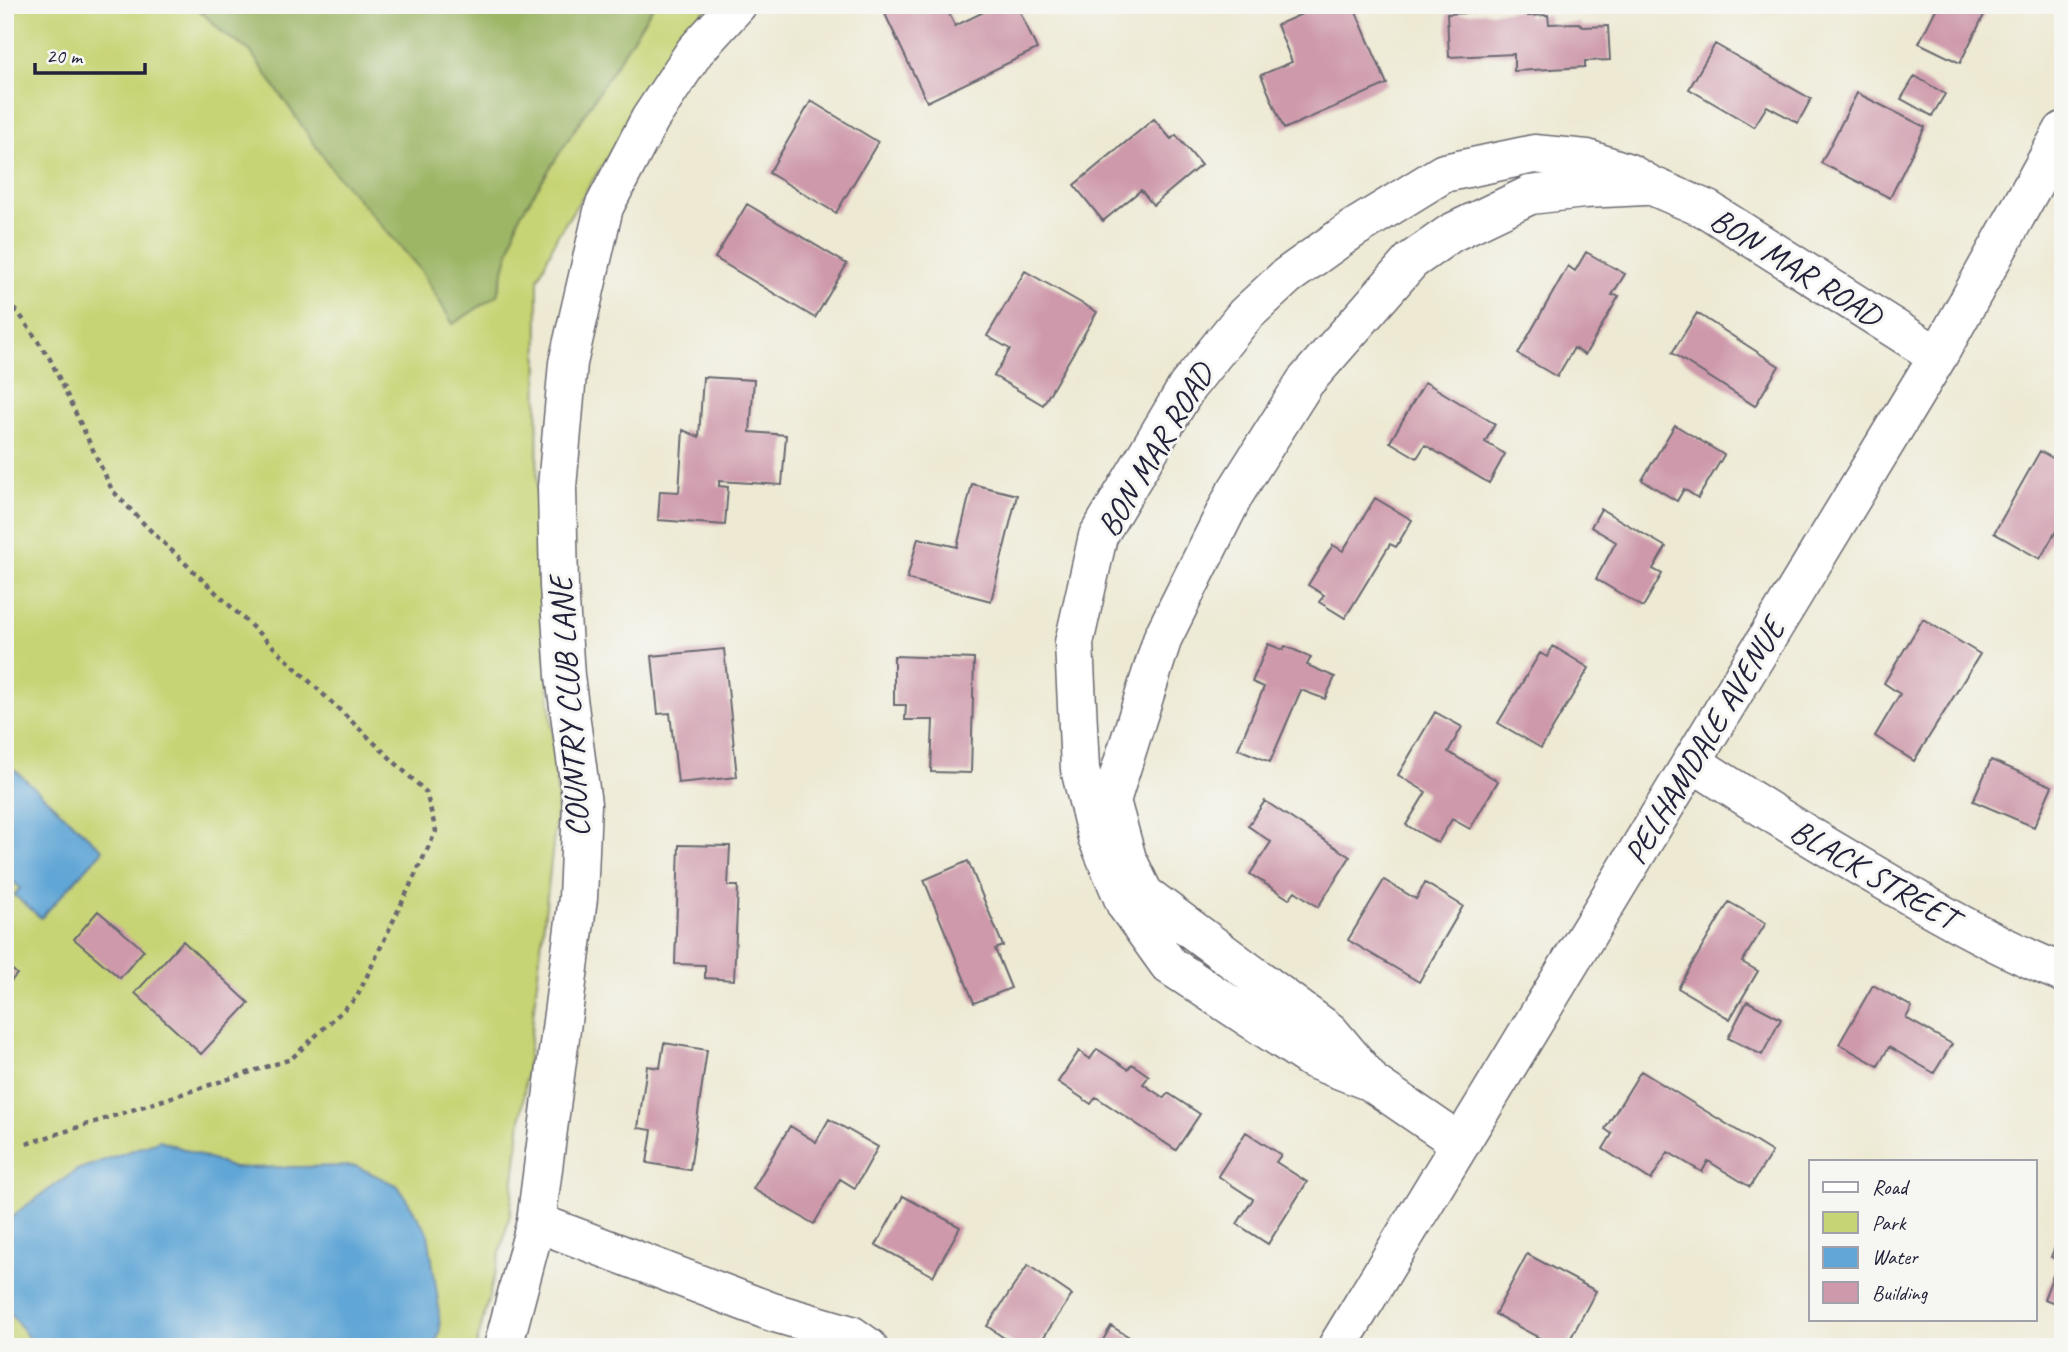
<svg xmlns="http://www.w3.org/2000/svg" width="2068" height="1352" viewBox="0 0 2068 1352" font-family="Caveat,sans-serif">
  <rect width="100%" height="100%" fill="#f6f6f2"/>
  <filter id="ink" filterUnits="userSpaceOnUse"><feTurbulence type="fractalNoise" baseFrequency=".0143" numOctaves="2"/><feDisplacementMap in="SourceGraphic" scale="14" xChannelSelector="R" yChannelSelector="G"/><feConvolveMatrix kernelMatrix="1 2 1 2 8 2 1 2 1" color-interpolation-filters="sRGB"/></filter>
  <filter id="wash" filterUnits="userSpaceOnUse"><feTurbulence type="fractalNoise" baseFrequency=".00686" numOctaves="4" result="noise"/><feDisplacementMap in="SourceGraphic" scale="28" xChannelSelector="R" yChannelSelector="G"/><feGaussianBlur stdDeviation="1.57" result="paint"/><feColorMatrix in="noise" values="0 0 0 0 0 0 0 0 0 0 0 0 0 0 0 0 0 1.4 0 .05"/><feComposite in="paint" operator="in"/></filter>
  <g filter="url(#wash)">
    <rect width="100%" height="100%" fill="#ede9d3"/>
    <path fill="#c7d475" stroke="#747b58" stroke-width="2" d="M5,5H710L698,17L557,236L538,279L537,545L558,801L510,1214L476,1347H5Z"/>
    <path fill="#9db666" stroke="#606c50" stroke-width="2" d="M194,5H654L519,217L497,295L453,324L420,269L334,172L250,51L224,34Z"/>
    <path fill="#61a6d6" stroke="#426488" stroke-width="2" d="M5,761L103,850L41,918L14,895L20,888L5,874Z
      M160,1140L233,1168L356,1166L398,1186L428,1233L438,1300L440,1329L435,1347H42L33,1344L5,1306V1225L20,1210L77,1170Z"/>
    <g id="blocks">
      <path fill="#ce99aa" d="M904,5H945L955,26L998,5H1017L1037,49L927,102L885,14Z
        M1322,5H1353L1387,84L1284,129L1261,75L1292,62L1277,25Z
        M1938,5H1989L1960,63L1919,43Z
        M1527,10L1528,16L1548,15L1549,24L1579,23L1583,27L1608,26L1610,60L1585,61V67L1514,71V54L1449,57L1447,14Z
        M1715,44L1811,99L1798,123L1767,106L1754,127L1689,89Z
        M1915,76L1945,94L1932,116L1901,99Z
        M1857,93L1925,127L1890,198L1821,163Z
        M811,101L878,142L836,213L769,173Z
        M1154,119L1171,139L1176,135L1201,165L1153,205L1141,190L1103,221L1074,185Z
        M747,204L847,264L815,318L715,258Z
        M1586,252L1625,274L1612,295L1619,296L1585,355L1574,348L1557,377L1518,354L1568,266L1575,271Z
        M1025,271L1097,312L1043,405L994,376L1010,349L987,336Z
        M1697,313L1779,366L1755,406L1672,353Z
        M703,377L754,380L750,432L786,435L782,485L719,481V486L728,487L725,525L658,520L660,491L679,492L683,430L699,437Z
        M1425,382L1495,424L1485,442L1505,454L1489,483L1425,445L1417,458L1390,442Z
        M1675,425L1724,455L1698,498L1684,489L1677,501L1642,480Z
        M2040,451L2063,464V519L2040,559L1994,533Z
        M972,484L1017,495L991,601L907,579L918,538L957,547Z
        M1375,498L1412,520L1396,547L1390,544L1345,618L1319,602L1324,595L1308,585L1333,545L1343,551Z
        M1601,509L1666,547L1653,569L1662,574L1643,607L1596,579L1616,542L1591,527Z
        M1923,619L1980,654L1914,761L1875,736L1900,694L1884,683Z
        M1268,644L1283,650L1285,646L1311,657L1307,665L1335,677L1325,699L1301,690L1270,762L1238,749L1264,687L1252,682Z
        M1553,646L1589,668L1541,748L1498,723L1540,653L1547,657Z
        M724,649L737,777L678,783L670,713L658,714L652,656Z
        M894,656L974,659L971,773L931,772L933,720H905L906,705H894Z
        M1435,712L1462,727L1448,752L1498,781L1470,829L1452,819L1438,843L1406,825L1426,792L1398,775Z
        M1991,760L2052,786L2034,827L1973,801Z
        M1265,801L1350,857L1318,907L1295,891L1289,899L1250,874L1271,842L1248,826Z
        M679,845L730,846L728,886H738L734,980L705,978V965L675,964Z
        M968,861L1003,946L995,949L1011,988L974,1003L924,880Z
        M1384,880L1416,899L1425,883L1463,906L1419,982L1348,940Z
        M1729,902L1766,923L1742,962L1758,971L1730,1019L1678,988Z
        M98,911L144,950L120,978L74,939Z
        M183,941L249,1003L201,1054L135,993Z
        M5,963L17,974L5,988Z
        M1873,985L1912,1007L1906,1018L1952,1044L1934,1073L1889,1047L1878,1066L1839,1044Z
        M1747,1001L1781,1019L1762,1055L1728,1038Z
        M664,1043L707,1050L690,1170L647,1163L652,1130L638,1128L647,1066L660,1068Z
        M1097,1049L1128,1069L1132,1064L1149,1076L1143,1084L1164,1098L1168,1093L1200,1114L1176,1150L1096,1097L1091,1104L1058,1082L1079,1051L1090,1059Z
        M1641,1071L1772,1152L1750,1187L1708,1161L1702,1172L1668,1152L1651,1180L1603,1149L1612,1134L1605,1129Z
        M829,1119L878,1147L855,1188L840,1179L814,1224L753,1189L790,1126L816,1142Z
        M1246,1132L1281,1155L1276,1162L1307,1182L1268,1244L1237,1224L1253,1199L1218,1176Z
        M903,1196L960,1227L933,1276L876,1245Z
        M2063,1227V1306L2044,1299L2059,1260L2051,1257Z
        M1527,1254L1596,1291L1566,1347H1556L1495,1314Z
        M1028,1265L1072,1295L1037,1347H1017L987,1326Z
        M1111,1326L1146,1347H1099Z"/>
    </g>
  </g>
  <g filter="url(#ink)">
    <use href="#blocks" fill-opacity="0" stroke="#696870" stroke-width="2"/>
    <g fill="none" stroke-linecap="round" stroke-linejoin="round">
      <defs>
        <path id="minor" d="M1692,762C1758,805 1824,846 1892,885C1947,918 2003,949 2063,973
          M1368,1077L1330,1032L1144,894L1127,859L1111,801L1122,766L1163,637L1235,493L1305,382L1411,261L1451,233L1530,195L1584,189L1645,186
          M1460,1143L1371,1082L1312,1059L1169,965L1126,905L1097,837L1080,769L1074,643L1098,536L1187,387L1245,315L1287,276L1353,229L1444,173L1534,154L1587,159L1629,173L1650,185L1708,210L1938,356
          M536,1222L772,1312L851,1335L868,1347
          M503,1347L536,1222L578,898L582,804L565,676L559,586L557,487L568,363L604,207L650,119L695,51L737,5
          M1337,1347L1938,356L2063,131"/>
      </defs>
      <use href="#minor" stroke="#696870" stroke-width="41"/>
      <path stroke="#696870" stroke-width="4.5" stroke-dasharray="5 5" stroke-linecap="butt" d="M5,304L18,312L50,359L112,490L147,527L426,792L436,831L357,997L291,1059L26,1144"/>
      <use href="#minor" stroke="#fff" stroke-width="38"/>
    </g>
  </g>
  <g text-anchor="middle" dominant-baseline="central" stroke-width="6" stroke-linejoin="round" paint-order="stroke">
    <g font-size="33" fill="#22223b" stroke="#f6f6f2">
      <text transform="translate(1796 267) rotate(32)">BON MAR ROAD</text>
      <text transform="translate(1155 450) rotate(-59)">BON MAR ROAD</text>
      <text transform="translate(569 707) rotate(-94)">COUNTRY CLUB LANE</text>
      <text transform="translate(1704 741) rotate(-59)">PELHAMDALE AVENUE</text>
      <text transform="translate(1874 874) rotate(30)">BLACK STREET</text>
    </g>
  </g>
  <rect width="2068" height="1352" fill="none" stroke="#f6f6f2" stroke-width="28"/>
  <rect x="1809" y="1160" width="228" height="161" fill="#f6f6f2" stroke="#a1a1a9" stroke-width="2"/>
  <rect x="1823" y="1182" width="35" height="10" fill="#ffffff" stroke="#a1a1a9" stroke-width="2"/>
  <text x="1872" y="1194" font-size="21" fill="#22223b">Road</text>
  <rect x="1823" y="1212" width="35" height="21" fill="#c7d475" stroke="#a1a1a9" stroke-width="2"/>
  <text x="1872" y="1230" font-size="21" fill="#22223b">Park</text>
  <rect x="1823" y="1247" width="35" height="21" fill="#61a6d6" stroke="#a1a1a9" stroke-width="2"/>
  <text x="1872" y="1264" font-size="21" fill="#22223b">Water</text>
  <rect x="1823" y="1282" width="35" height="21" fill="#ce99aa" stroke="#a1a1a9" stroke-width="2"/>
  <text x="1872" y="1300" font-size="21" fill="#22223b">Building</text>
  <path d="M35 63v10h110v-10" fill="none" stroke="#22223b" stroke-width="3.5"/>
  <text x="46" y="63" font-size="21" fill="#22223b" stroke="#f6f6f2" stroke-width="5" paint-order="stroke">20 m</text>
</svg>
